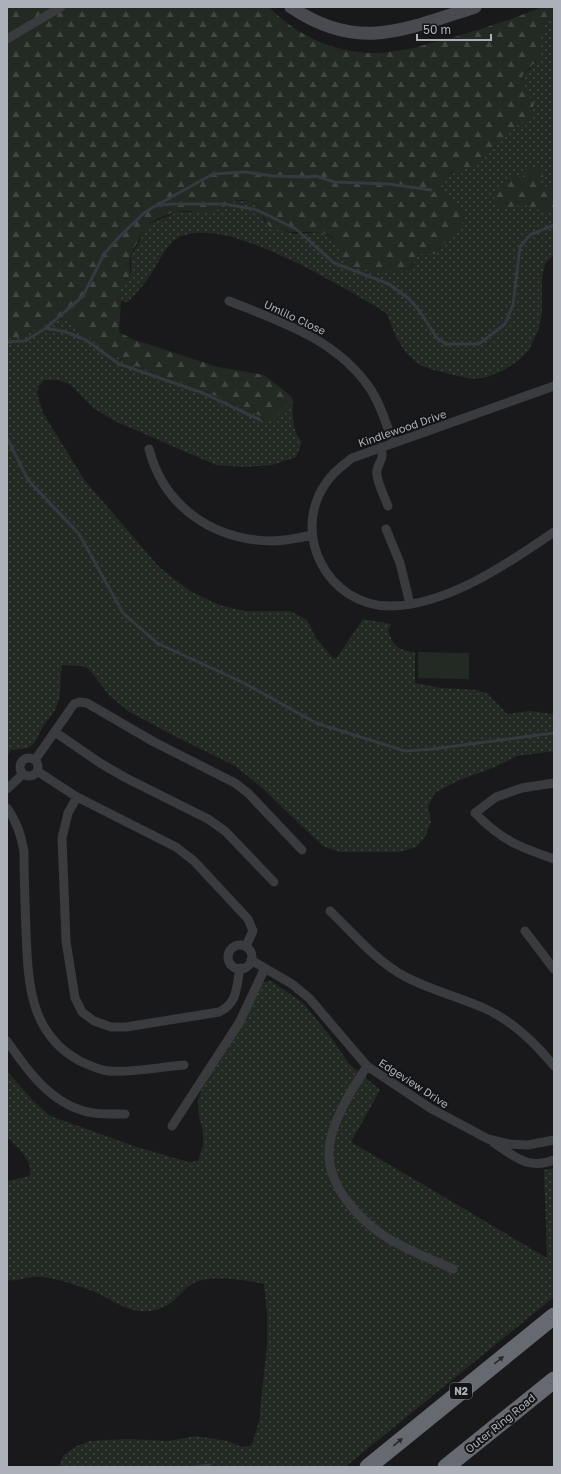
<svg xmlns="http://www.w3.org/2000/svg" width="561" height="1474" viewBox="0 0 561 1474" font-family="'Golos Text',sans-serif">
  <defs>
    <pattern id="grass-dots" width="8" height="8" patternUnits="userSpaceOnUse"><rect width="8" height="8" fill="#232a23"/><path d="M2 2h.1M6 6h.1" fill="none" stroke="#404641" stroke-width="1.8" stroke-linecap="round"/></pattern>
    <pattern id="forest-firs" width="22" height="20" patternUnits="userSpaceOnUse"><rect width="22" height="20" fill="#232a23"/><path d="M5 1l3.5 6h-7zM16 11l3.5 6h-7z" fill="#404641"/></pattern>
  </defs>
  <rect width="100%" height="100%" fill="#19191b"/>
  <path fill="url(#grass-dots)" d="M554,15V255L545,264L542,277V313L539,328L529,350L519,360L504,370L487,377L472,379L433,370L420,365L406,353L396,337L387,314L377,307C336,284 216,208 173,241C165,248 156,267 149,277C143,286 135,294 128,302L121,301L119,286L128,279L131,273V255L139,243L144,229L149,224L177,212H212L231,201H247L255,204L260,208L265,222C273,225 282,231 291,233C307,237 320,226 336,241L337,245L362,269L405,271L411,267L419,254H435L464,220L461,206L448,198L441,191C442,188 442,182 444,179C449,170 470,168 479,162L534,103L523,89L522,76L533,66L541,50L540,39L543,26Z
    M69,318L85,334L107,351L131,364L224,399L271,421L293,399C293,415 291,430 302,442L296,457L272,465L245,467L216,465L115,421L93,408L70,384L58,380H44L39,386L37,393L43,413L85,481L160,568L190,591L219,605L244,611H290L307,620L316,638L332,657L336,659L363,619L391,624L388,630C394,648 398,649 415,653V683L440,688L477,690L488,694L507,714L530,711L554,714V751L517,756L493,768L459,780L435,793L428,806L431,822L425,837L416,847L400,852H340L323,846L260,786L235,766L176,737L128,711L109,695L89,669L82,666L62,665C60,678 62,698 55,710C52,716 47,720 44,725C32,745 38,748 11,750L7,757V773V338H15L31,332L45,322Z
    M271,981L303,1003L330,1036L349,1064L380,1090L351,1142L547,1258L544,1170L554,1168V1297L345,1467H59L63,1456L77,1446L90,1441L127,1439L169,1441L196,1436L227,1441L242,1447L250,1446L253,1442L259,1421L267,1345V1313L264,1284C247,1280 207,1274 192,1284C178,1293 174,1306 155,1310C128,1317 108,1295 84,1288C69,1283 49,1275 34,1277C24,1277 17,1282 7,1280V1181L30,1176C33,1158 17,1149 7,1136V1071L33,1101L50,1116L137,1147L188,1162L198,1161L203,1146V1131L199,1116L198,1100L204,1083L228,1049L259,987L264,982Z"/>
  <path fill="url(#forest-firs)" d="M7,7H269C302,41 349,59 396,51C413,49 430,43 447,39C479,30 511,20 542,7H554V15C537,33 543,35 540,57L522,76L523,88L534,103L531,115L501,139L479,162L470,168L451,172L443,179L442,191L448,198L461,206L464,220L435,254H419C415,259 412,267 406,270C395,275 352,270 344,260C338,253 339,239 329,235C312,229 293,235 275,229C261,224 266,211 256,204C235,192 225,210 211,212C200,214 188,209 177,212C169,213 156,219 149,224C147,225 132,251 131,255C126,271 138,272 119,286L121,301L119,332L132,339L218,367L264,375L287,393L293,399L271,421L224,399L131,364L107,351L85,334L69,318L45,322L31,332L15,338H7Z
    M531,167H536L541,170L543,177L541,184L547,187H554V207L546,211L539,210L525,205L502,208L495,205L494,195L498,188L513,176L523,177Z"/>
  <path fill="#232a23" d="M418,652L469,653V679L418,678Z"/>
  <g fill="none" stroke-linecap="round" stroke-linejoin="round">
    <path stroke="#323b40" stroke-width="3" d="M157,205L213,174L245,172L272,176L308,177L316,176L334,182L389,184L431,190
      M46,328L83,296L104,254L119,237L144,213L155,206L171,204H225L257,210L296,229L334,263L389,284L408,298L418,309L437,338L446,344H479L505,324L513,305L520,247L530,235L554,225
      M7,342L25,341L46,328L66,332L86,340L119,364L203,393L260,420
      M7,438L28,480L79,534L123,613L157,643L244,683L316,723L405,751L433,749L554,733
      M194,1467L210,1465"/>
    <path stroke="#3a3b3f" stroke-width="9" d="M7,39L61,7
      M229,301C282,322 338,340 371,390C381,406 387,425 393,443
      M554,386L352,458C342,466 333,472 326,483C290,534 328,606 390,606C446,606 509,563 554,532
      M381,447C384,462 380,458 377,470C375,478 385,498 388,506
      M149,449C164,507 213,540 272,541C285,541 299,538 312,535
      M386,529L400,563L410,604
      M55,732L100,763L126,778L208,819L225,831L274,882
      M20 767a9 9 0 1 1 18 0a9 9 0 1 1-18 0Z
      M35,760L74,704L80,702L87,703L154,742L235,783L248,793L302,850
      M37,771L77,797L176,847L194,861L248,919L253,931L246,946
      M554,783L522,788L496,797L475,813C501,840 519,847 554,859
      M7,789L23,774
      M77,797L68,813L62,838L66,941L75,998L82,1012L94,1021L111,1027H126L219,1012C238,1003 236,988 240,968
      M7,808C17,822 21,835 24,852C24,879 25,905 26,931C28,981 29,1034 80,1061C89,1065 98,1070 108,1071C133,1073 159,1067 184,1065
      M330,911C353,933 376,961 404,976C430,990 459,997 486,1009C512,1021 536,1044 554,1066
      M525,931L554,969
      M228 957a12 12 0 1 1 24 0a12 12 0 1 1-24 0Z
      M251,960L292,984L309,998L367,1066L430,1108L488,1139L510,1144L528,1145L554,1140
      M7,1041C27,1070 51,1104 88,1112C100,1115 113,1114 125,1114
      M367,1066C353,1088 338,1111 331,1137C319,1183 363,1226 400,1245C417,1254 435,1261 453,1269
      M172,1126L239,1023L265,968
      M494,1143C515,1157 528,1170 554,1160"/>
    <path stroke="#484a4f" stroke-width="13" d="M291,7C358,53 406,29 475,7"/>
    <path stroke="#666a70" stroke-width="17" d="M368,1467L554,1316
      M446,1467L554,1380"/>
  </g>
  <defs><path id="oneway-solid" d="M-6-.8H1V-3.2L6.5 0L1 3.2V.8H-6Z"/></defs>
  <g fill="#282a2c">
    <use href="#oneway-solid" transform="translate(499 1360) rotate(-39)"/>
    <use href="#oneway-solid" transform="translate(398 1442) rotate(-39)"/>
  </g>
  <g text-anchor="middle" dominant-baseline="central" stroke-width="4" stroke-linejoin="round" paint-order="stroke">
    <rect fill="#141416" stroke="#7e8288" stroke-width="1" x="450" y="1383" width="22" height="16" rx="3"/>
    <g font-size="10" font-weight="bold" fill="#acb1b9">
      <text x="461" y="1391">N2</text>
    </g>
    <g font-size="11" fill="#acb1b9" stroke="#141416">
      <text transform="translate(295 317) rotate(25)">Umlilo Close</text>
      <text transform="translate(402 428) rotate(-19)">Kindlewood Drive</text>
      <text transform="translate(414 1083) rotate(33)">Edgeview Drive</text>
      <text transform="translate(500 1423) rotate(-39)">Outer Ring Road</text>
    </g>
  </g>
  <rect width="561" height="1474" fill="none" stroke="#acb1b9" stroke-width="16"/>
  <path d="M417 34v6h74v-6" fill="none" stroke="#acb1b9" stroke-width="2"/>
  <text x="423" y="34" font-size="12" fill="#acb1b9" stroke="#141416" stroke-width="3" paint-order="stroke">50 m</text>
</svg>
